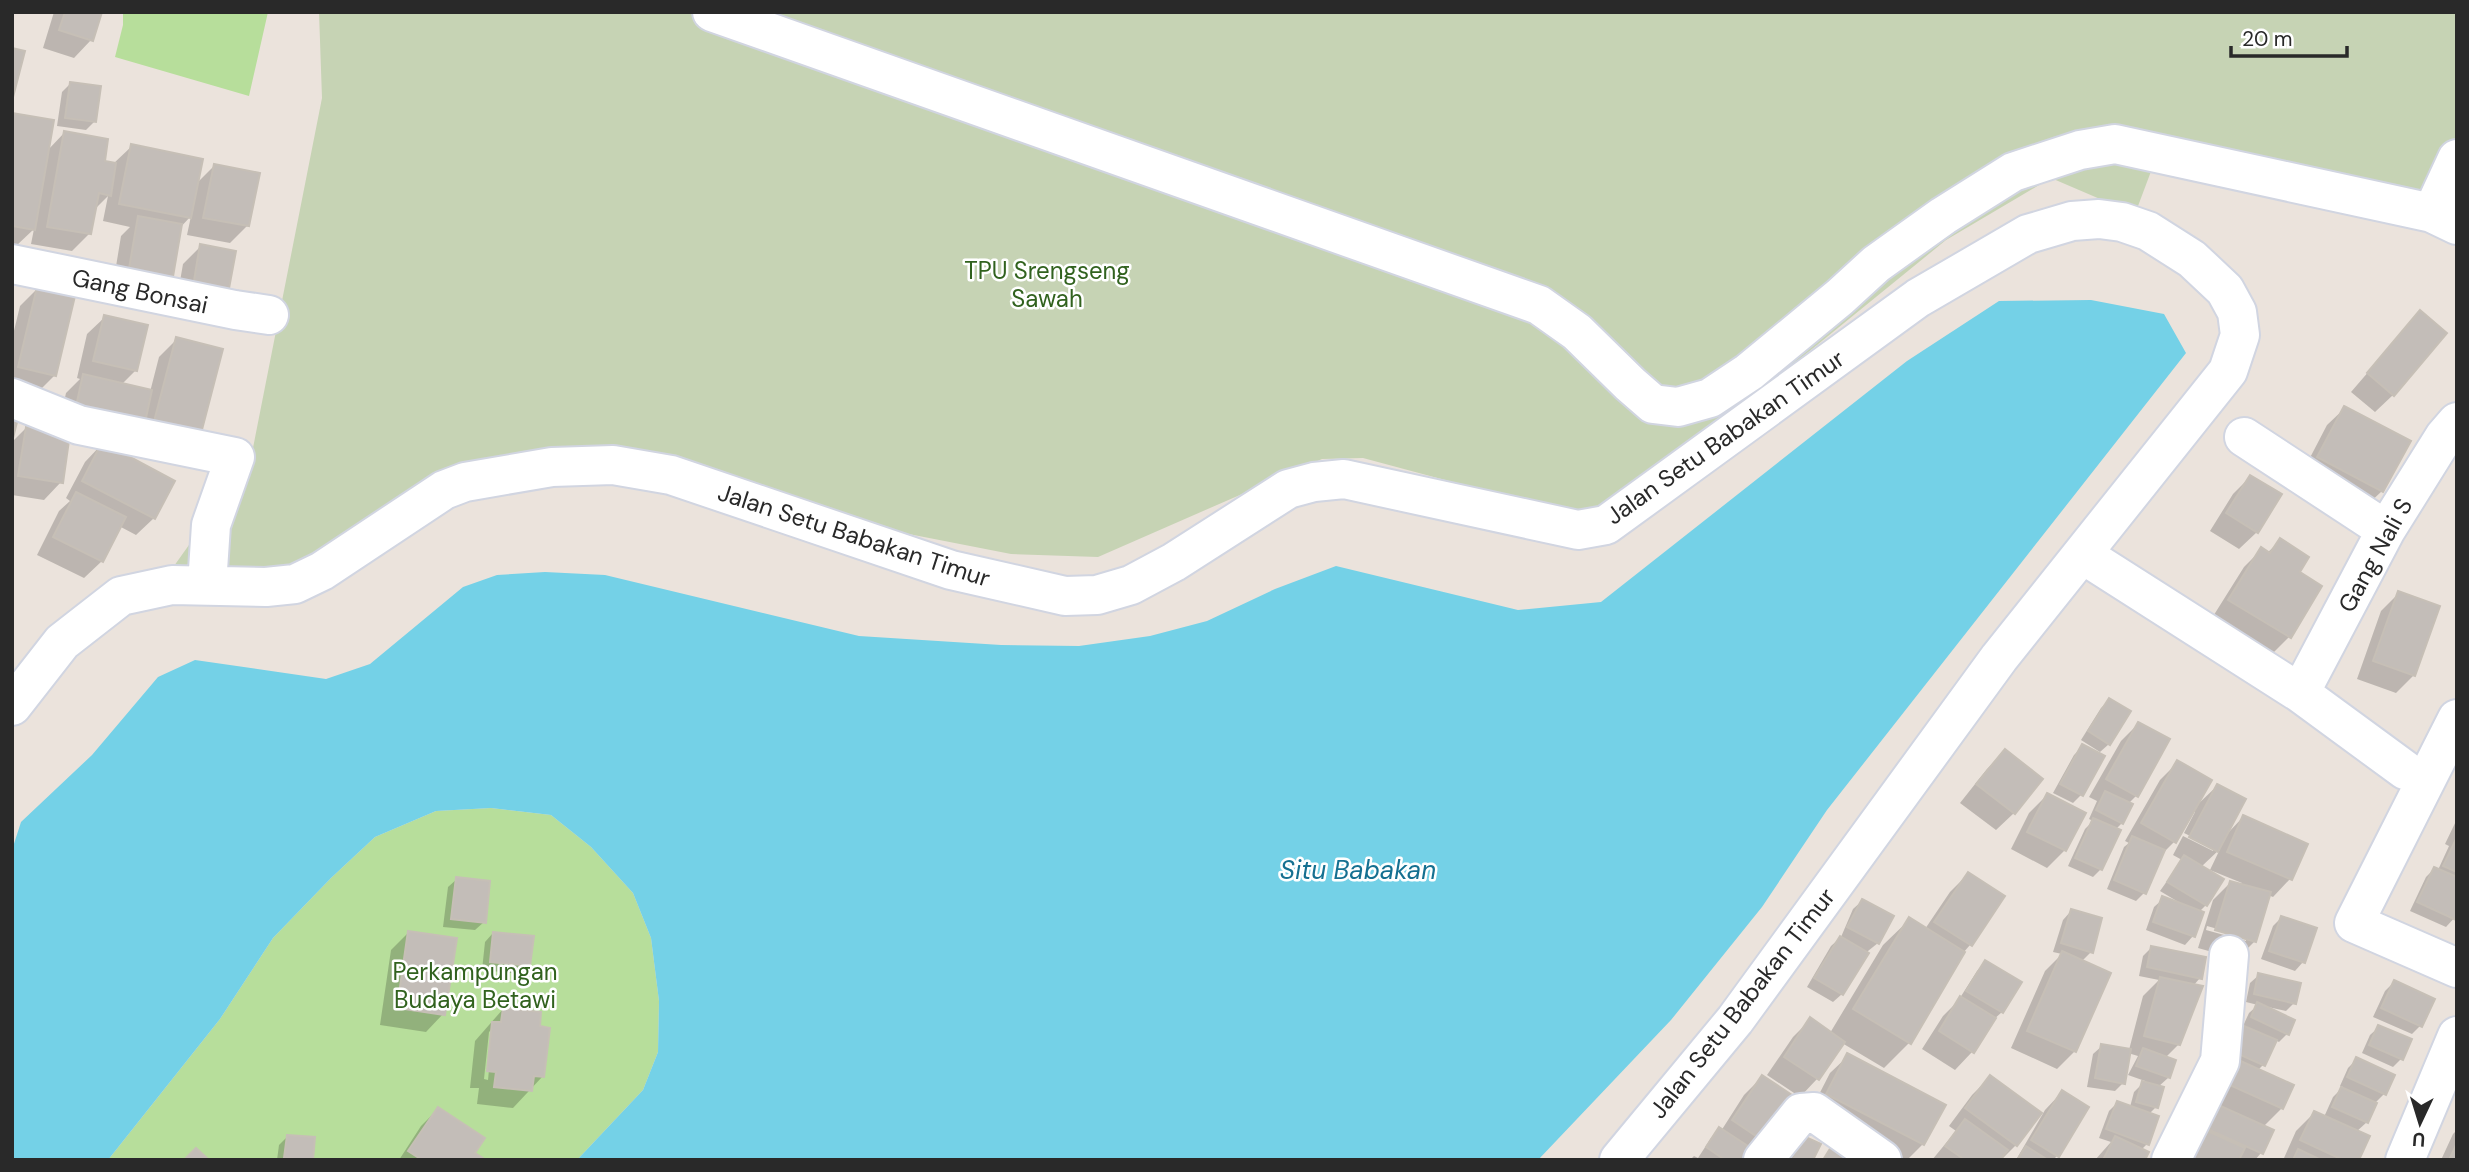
<svg xmlns="http://www.w3.org/2000/svg" width="2469" height="1172" viewBox="0 0 2469 1172" font-family="'DM Sans',sans-serif">
  <rect width="100%" height="100%" fill="#ebe3dc"/>
  <path fill="#b7de9b" d="M123,12H268L249,96L115,57L123,25Z
    M491,808L551,815L591,847L633,893L651,938L659,1001L658,1052L643,1090L577,1160H108L220,1019L273,938L331,878L375,837L436,811Z"/>
  <path fill="#c6d3b4" d="M319,12H2457V222L2162,142L2135,214L2051,178L1946,240L1628,499L1572,514L1363,458L1322,459L1098,557L1011,554L658,485L521,475L281,583L174,566L251,458L322,98Z"/>
  <path fill="#74d1e7" d="M2091,300L2164,314L2186,353L1827,810L1762,907L1671,1020L1538,1160H577L643,1090L658,1052L659,1001L651,938L633,893L591,847L551,815L491,808L436,811L375,837L331,878L273,938L220,1019L108,1160H12V850L21,822L92,755L158,677L195,660L326,679L370,664L463,587L497,575L545,572L605,575L859,636L1001,645L1079,646L1150,636L1207,621L1275,589L1336,566L1518,610L1601,602L1907,361L1999,301Z"/>
  <path fill="#0003" fill-rule="evenodd" d="M54,12H100L91,40L74,58L43,48Z
    M70,84L94,122L86,130L57,126L62,92Z
    M12,115L47,151L65,132L103,162L113,164L132,146L196,184L215,165L247,226L230,243L187,235L191,216L110,303L121,236L130,227L103,221L108,196L94,210L90,233L72,251L31,244L34,229L16,246H12Z
    M201,246L234,252L175,310L183,264Z
    M37,289L55,375L37,393L12,387V339L20,306Z
    M2420,312L2393,395L2375,412L2351,392Z
    M105,317L136,370L121,385L150,392L159,357L177,339L197,444L58,428L66,393L80,379L77,378L87,334Z
    M2345,408L2382,491L2364,508L2301,475L2327,425Z
    M26,428L61,482L44,500L12,495V442Z
    M102,444L154,518L136,535L119,526L102,561L84,578L37,555L59,511L70,501L66,498L85,462Z
    M2250,477L2257,532L2239,549L2210,531L2233,494Z
    M2280,541L2297,573L2289,637L2272,654L2212,618L2244,567L2261,550L2267,553Z
    M2399,593L2414,675L2396,693L2357,679L2381,611Z
    M2109,700V744L2100,752L2081,740L2101,708Z
    M2138,724L2136,796L2128,804L2122,823L2115,830L2101,869L2093,877L2068,866L2085,829L2093,821L2089,819L2097,801L2089,797L2121,741Z
    M2083,746L2081,795L2073,803L2053,793L2074,755Z
    M2005,751L2014,813L1996,830L1960,803L1987,769Z
    M2177,763L2195,807L2217,786L2227,834L2243,817L2305,844L2290,879L2273,897L2268,895L2255,941L2237,959L2198,948L2213,900L2230,883L2241,886L2242,883L2210,870L2220,849L2201,867L2206,905L2199,912L2193,936L2185,945L2146,930L2154,907L2163,899L2180,903L2160,891L2182,860L2173,855L2183,836L2213,851V847L2184,833L2195,812L2193,810L2174,842L2161,855L2144,893L2136,901L2107,889L2124,847L2129,843L2125,841L2160,780ZM2207,926L2246,937V941L2206,930Z
    M2047,795L2065,850L2047,868L2011,849L2029,813Z
    M2457,819V915L2446,927L2410,911L2426,877L2434,869L2438,870L2449,846L2445,844Z
    M1968,874L2002,897L1970,945L1963,953L1909,1043L1884,1068L1842,1043L1817,1079L1800,1097L1767,1075L1793,1037L1810,1020L1830,1033L1883,945L1909,920L1925,929L1950,892Z
    M457,879L484,922L475,930L443,927L448,887Z
    M1862,901L1878,943L1868,951L1842,994L1833,1002L1807,987L1831,946L1841,937L1853,909Z
    M2071,911L2091,952L2081,962L2075,1051L2057,1069L2011,1048L2045,971L2062,954L2053,952L2063,920Z
    M2281,918L2303,962L2295,971L2261,959L2273,926Z
    M408,933L443,1014L426,1032L380,1025L391,950Z
    M493,933L529,966L520,974L482,970L485,942Z
    M2151,948L2200,978L2193,986L2179,1044L2165,1058L2174,1061L2168,1078L2158,1087L2156,1107L2149,1114L2147,1144L2141,1150L2143,1160H2095L2111,1142L2099,1138L2109,1111L2117,1103L2130,1107L2134,1092L2145,1081L2128,1075L2138,1056L2128,1053L2123,1083L2115,1091L2087,1087L2093,1054L2102,1046L2129,1050L2143,996L2159,980L2139,976L2143,956Z
    M1985,962L2019,983L2002,1012L1993,1020L1972,1052L1955,1070L1922,1049L1943,1016L1958,1001L1977,971Z
    M2259,975L2294,1003L2286,1011L2268,1007L2287,1034L2279,1042L2275,1040L2263,1065L2257,1071L2282,1108L2263,1127L2261,1153L2255,1160H2181L2249,1013L2258,1005L2246,1002L2250,983Z
    M2394,982L2420,1026L2412,1034L2373,1017L2385,991Z
    M503,1009L543,1076L513,1108L477,1104L479,1088H470L475,1041ZM493,1028L488,1080L484,1079L489,1032Z
    M2379,1027L2401,1059L2393,1067L2362,1053L2370,1035Z
    M1848,1056L1923,1144L1907,1160H1902L1810,1112L1830,1073Z
    M2356,1060L2384,1094L2375,1103L2367,1122L2356,1132L2357,1160L2284,1158L2296,1131L2314,1113L2324,1117L2333,1097L2343,1087L2340,1086L2348,1068Z
    M1762,1077L1795,1100L1745,1160H1690L1694,1156L1698,1158L1711,1138L1721,1131L1744,1095Z
    M1990,1077L2016,1145L2001,1160H1932L1956,1131L1949,1126L1972,1095Z
    M2062,1092L2057,1156L2053,1160H2016L2045,1110Z
    M438,1109L473,1154L479,1160H399L421,1126Z
    M2457,1130V1160H2441L2453,1134Z
    M287,1137L311,1160H277L279,1145Z"/>
  <path fill="#c3bdb8" stroke="#c6bfb6" stroke-width="2" d="M65,12H102L93,41L59,30Z
    M12,48L25,51L12,101Z
    M70,82L101,86L96,122L65,118Z
    M12,113L54,120L35,230L12,226Z
    M64,131L108,139L105,161L116,163L111,196L99,193L91,234L47,227Z
    M131,144L203,159L191,218L119,204Z
    M214,164L260,173L249,226L203,218Z
    M138,216L182,224L170,294L126,286Z
    M200,244L236,251L227,299L192,293Z
    M37,287L75,296L56,376L18,367Z
    M2420,310L2447,333L2394,396L2367,373Z
    M104,315L148,325L137,371L93,361Z
    M176,337L223,349L198,445L151,433Z
    M83,374L152,390L144,427L75,411Z
    M2344,406L2411,441L2383,492L2317,457Z
    M12,417L18,418L12,442Z
    M26,427L70,433L63,483L18,476Z
    M102,442L175,481L155,519L82,481Z
    M2250,475L2282,494L2258,533L2226,513Z
    M76,492L126,517L103,562L53,537Z
    M2280,538L2309,557L2300,572L2322,586L2291,638L2228,600L2261,547L2270,553Z
    M2398,591L2440,606L2415,676L2373,661Z
    M2109,698L2131,711L2110,745L2088,731Z
    M2138,722L2170,739L2138,797L2106,779Z
    M2082,744L2105,756L2083,796L2060,784Z
    M2005,749L2043,779L2015,814L1976,784Z
    M2177,760L2212,780L2176,843L2141,823Z
    M2217,784L2246,799L2218,852L2189,837Z
    M2105,791L2133,804L2123,824L2096,810Z
    M2047,793L2086,813L2066,851L2027,832Z
    M2243,815L2308,844L2292,880L2227,852Z
    M2093,818L2121,830L2102,870L2075,858Z
    M2132,836L2165,850L2146,894L2114,880Z
    M2457,837V872L2443,866Z
    M2184,855L2224,879L2207,906L2167,882Z
    M2434,867L2457,877L2456,920L2417,902Z
    M1968,872L2005,896L1972,946L1934,922Z
    M456,877L490,881L486,923L451,919Z
    M2230,881L2271,892L2256,942L2215,930Z
    M2162,896L2204,912L2195,937L2153,922Z
    M1862,899L1894,916L1879,944L1847,927Z
    M2071,909L2102,918L2093,953L2061,943Z
    M2281,916L2317,928L2305,963L2269,951Z
    M1909,917L1965,952L1911,1044L1853,1009Z
    M408,931L457,938L445,1015L397,1008Z
    M493,932L534,936L530,966L490,962Z
    M1840,936L1869,953L1843,995L1814,978Z
    M2151,946L2206,957L2202,979L2147,967Z
    M2062,951L2111,973L2076,1052L2027,1031Z
    M1985,960L2022,982L2003,1013L1966,991Z
    M2258,973L2301,983L2296,1004L2254,994Z
    M2160,977L2203,986L2180,1045L2144,1036Z
    M2394,980L2435,999L2422,1027L2381,1008Z
    M1960,996L1996,1018L1974,1053L1939,1031Z
    M2257,1002L2295,1020L2289,1035L2251,1017Z
    M503,1008L541,1012L540,1026L550,1028L544,1077L534,1076L532,1091L494,1087L496,1072L487,1071L492,1022H501Z
    M1810,1017L1845,1042L1819,1080L1784,1057Z
    M2237,1023L2277,1040L2265,1066L2225,1048Z
    M2378,1025L2412,1039L2403,1060L2369,1045Z
    M2101,1044L2131,1049L2125,1084L2095,1078Z
    M2143,1048L2176,1060L2170,1078L2136,1066Z
    M1847,1053L1946,1105L1924,1145L1826,1094Z
    M2356,1057L2395,1075L2386,1095L2347,1077Z
    M2234,1058L2294,1085L2283,1109L2223,1082Z
    M1762,1075L1798,1099L1768,1144L1732,1120Z
    M1990,1075L2042,1113L2017,1146L1965,1108Z
    M2142,1081L2164,1087L2158,1108L2136,1102Z
    M2341,1087L2377,1103L2368,1123L2332,1107Z
    M2062,1090L2089,1107L2059,1157L2031,1140Z
    M2117,1101L2159,1116L2149,1145L2106,1129Z
    M2216,1104L2274,1130L2263,1154L2205,1128Z
    M438,1107L485,1138L475,1153L483,1158L482,1160H422L408,1151Z
    M2314,1111L2370,1136L2359,1160H2343L2300,1140Z
    M1965,1119L2008,1150L2000,1160H1965L1945,1146Z
    M1719,1127L1754,1150L1747,1160H1725L1706,1147Z
    M2203,1129L2245,1148L2239,1160H2190Z
    M287,1135L315,1137L313,1160L284,1158Z
    M1801,1135L1821,1144L1813,1160H1789Z
    M2115,1136L2149,1152L2145,1160H2103Z
    M2457,1143V1160H2449Z
    M2026,1146L2048,1160H2017Z
    M1831,1147L1853,1160H1823Z
    M196,1148L209,1160H184Z
    M2298,1149L2321,1160H2293Z"/>
  <g fill="none" stroke-linecap="round" stroke-linejoin="round">
    <defs>
      <path id="minor" d="M712,12L1539,305L1577,332L1630,384L1653,404L1678,407L1710,398L1749,372L1840,297L1876,264L1943,216L2013,172L2080,150L2115,144L2432,213L2457,225
        M2432,213L2457,159
        M12,264L235,310L269,315
        M12,398L79,425L235,457L211,525L207,585
        M2244,437L2386,530
        M2082,554L2300,693L2405,770
        M2300,693L2386,530L2444,437L2457,422
        M12,706L62,642L121,596L172,585L266,587L295,584L322,571L444,490L465,482L552,467L613,465L671,475L951,570L1065,596L1097,595L1131,585L1174,562L1288,489L1314,482L1344,479L1578,530L1606,525L1918,298L2028,234L2072,221L2099,219L2122,222L2148,231L2192,259L2225,290L2237,312L2240,335L2228,371L1999,658L1735,1020L1619,1160
        M2457,719L2354,923L2457,968
        M1763,1160L1801,1113L1814,1112L1882,1160
        M2171,1160L2220,1061L2229,955
        M2405,1160L2457,1036"/>
    </defs>
    <use href="#minor" stroke="#d1d5e1" stroke-width="42"/>
    <use href="#minor" stroke="#fff" stroke-width="38"/>
  </g>
  <g text-anchor="middle" dominant-baseline="central" stroke-width="5" stroke-linejoin="round" paint-order="stroke">
    <g font-size="24" fill="#31621e" stroke="#fff">
      <text x="1047" y="270">TPU Srengseng<tspan x="1047" dy="28">Sawah</tspan></text>
      <text x="475" y="971">Perkampungan<tspan x="475" dy="28">Budaya Betawi</tspan></text>
    </g>
    <g font-size="24" fill="#292929" stroke="#fff">
      <text transform="translate(140 291) rotate(12)">Gang Bonsai</text>
      <text transform="translate(1725 437) rotate(-35)">Jalan Setu Babakan Timur</text>
      <text transform="translate(854 535) rotate(18)">Jalan Setu Babakan Timur</text>
      <text transform="translate(2375 555) rotate(-61)">Gang Nali S</text>
      <text transform="translate(1742 1003) rotate(-52)">Jalan Setu Babakan Timur</text>
    </g>
    <g font-size="26" font-style="italic" fill="#157091" stroke="#fff">
      <text x="1358" y="870">Situ Babakan</text>
    </g>
  </g>
  <rect width="2469" height="1172" fill="none" stroke="#292929" stroke-width="28"/>
  <g transform="translate(2420 1123) rotate(184)" stroke="#ffffff" stroke-width="5" paint-order="stroke">
  <path d="M0-5L12 26L0 18L-12 26Z" fill="#292929"/>
  <text y="-10" font-size="19" font-weight="bold" text-anchor="middle" fill="#292929">U</text>
  </g>
  <path d="M2231 46v10h116v-10" fill="none" stroke="#292929" stroke-width="3.5"/>
  <text x="2242" y="46" font-size="21" fill="#292929" stroke="#ffffff" stroke-width="5" paint-order="stroke">20 m</text>
</svg>
